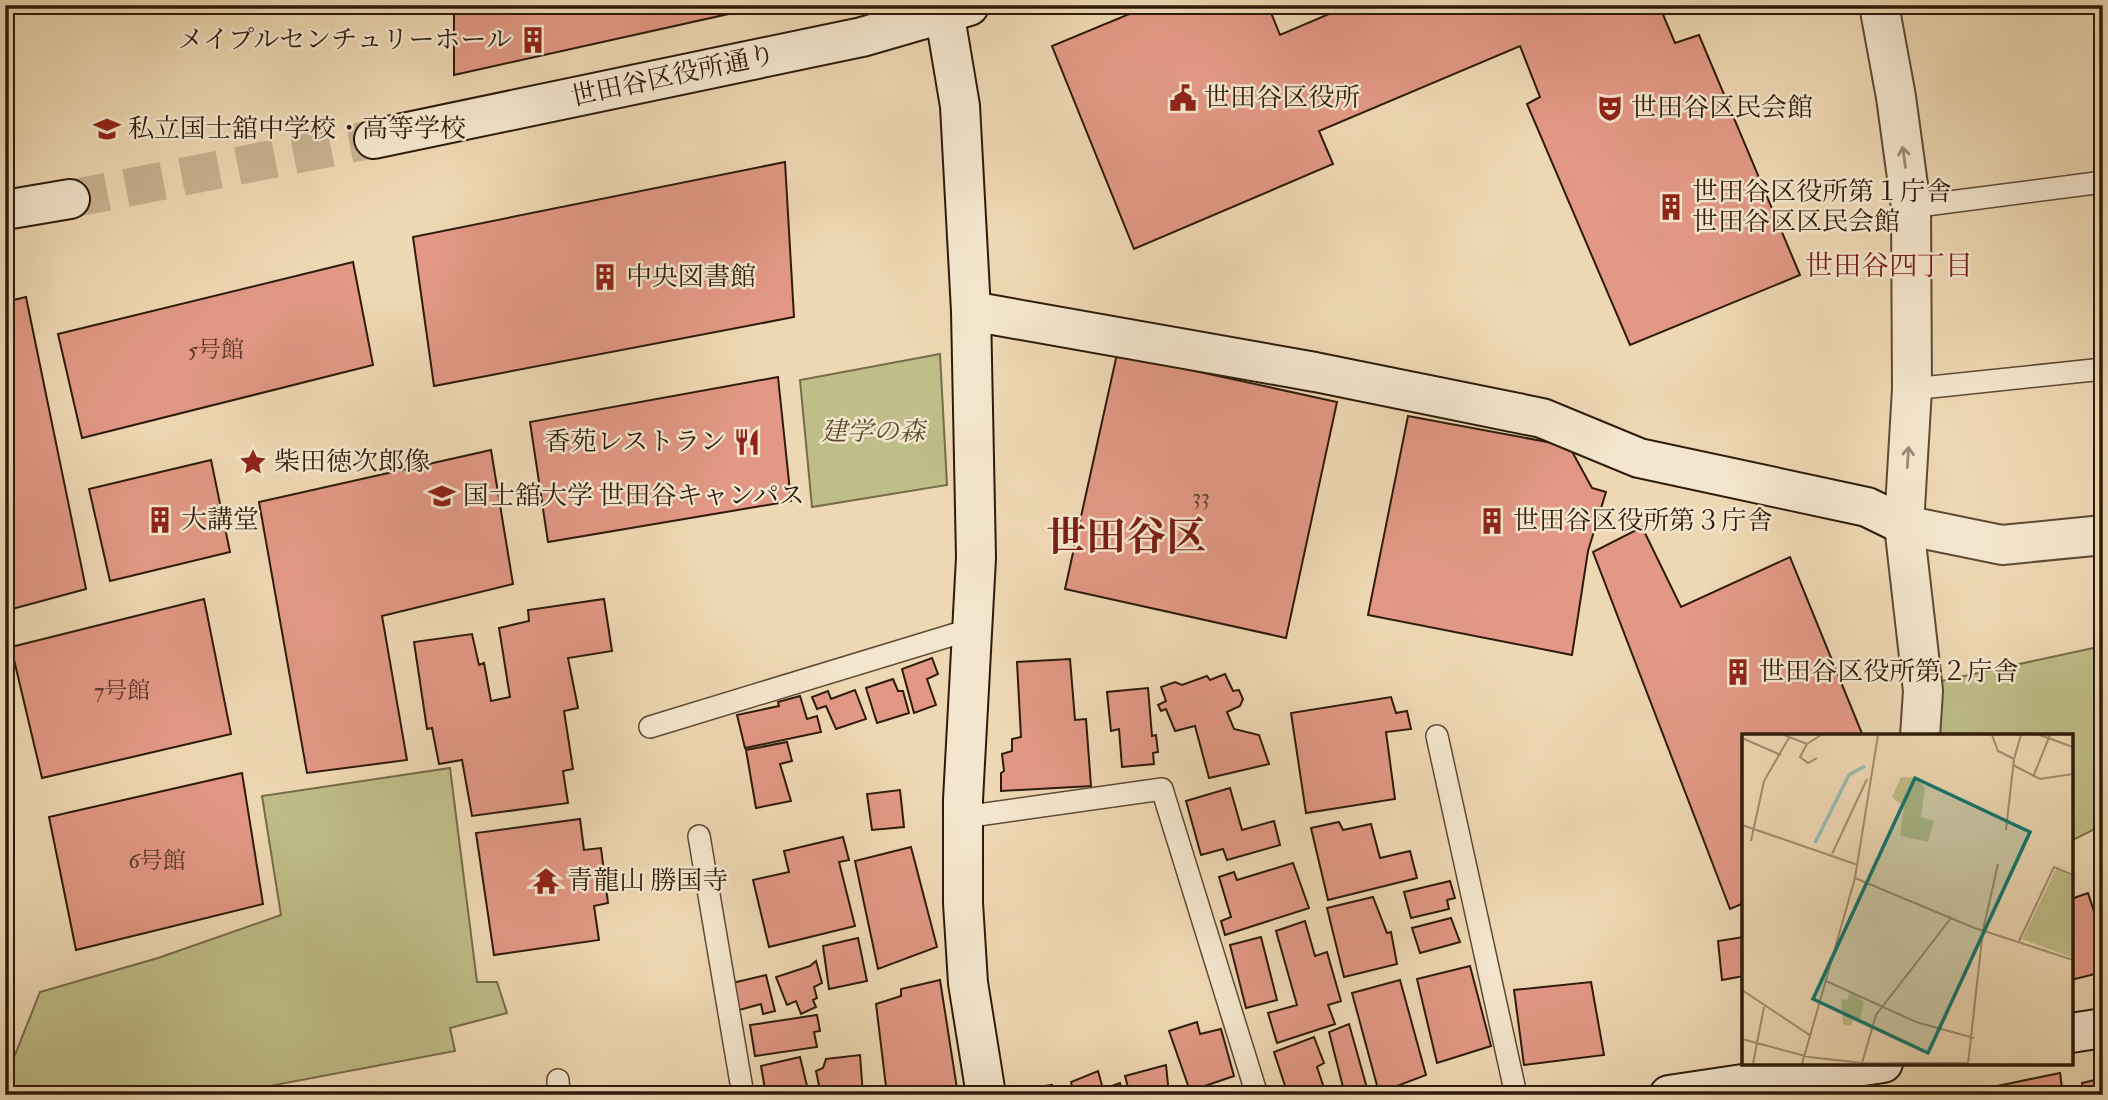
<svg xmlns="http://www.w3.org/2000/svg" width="2108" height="1100" viewBox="0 0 2108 1100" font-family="'IM FELL Double Pica','Noto Serif JP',serif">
  <rect width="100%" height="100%" fill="#eed8b3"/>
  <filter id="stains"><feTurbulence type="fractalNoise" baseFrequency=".00286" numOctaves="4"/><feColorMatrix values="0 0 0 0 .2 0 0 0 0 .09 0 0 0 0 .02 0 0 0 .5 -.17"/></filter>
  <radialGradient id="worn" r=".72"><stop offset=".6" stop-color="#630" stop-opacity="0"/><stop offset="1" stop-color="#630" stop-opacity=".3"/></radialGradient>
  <path fill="#bfbd88" stroke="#766c4a" stroke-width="2" d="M940,354L947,485L812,507L800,380Z
    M2098,647L2103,665V825L2071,841V736H1937L1941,681Z
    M450,768L477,982H497L507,1013L450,1028L455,1051L264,1087L262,1095H5V1080L40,992L158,958L281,915L262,796Z"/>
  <path fill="#e29885" stroke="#2e1b0b" stroke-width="2" d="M454,5H769L454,75Z
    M1151,5H1268L1280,35L1350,5H1659L1675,43L1699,35L1800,275L1630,345L1527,104L1540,97L1520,46L1319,131L1333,164L1134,249L1052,46Z
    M785,162L794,317L434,386L413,237Z
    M353,262L373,365L82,438L58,334Z
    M26,297L86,589L5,611V302Z
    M1117,354L1337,402L1286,638L1065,589Z
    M778,377L791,501L548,542L530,422Z
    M1408,416L1569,446L1592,488L1606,492L1588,551L1572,655L1368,615Z
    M491,450L513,584L382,616L407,760L307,773L259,502Z
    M211,460L230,552L110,581L89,489Z
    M1642,527L1681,607L1790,557L1863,736H1744V903L1730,909L1593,552Z
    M204,599L231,734L42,778L11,647Z
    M604,599L612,651L568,658L578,708L564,711L573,769L563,771L568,803L472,816L462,760L439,764L432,728L427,729L414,642L472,634L479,665L484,663L491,701L510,697L499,628L529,621L528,610Z
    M932,658L938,674L927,679L936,705L914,713L902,669Z
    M1070,659L1075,720L1086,719L1091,786L1001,791V773L1004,771L1002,754L1012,751V739L1021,737L1017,662Z
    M1225,674L1233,691L1239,690L1243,699L1240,706L1227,712L1234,729L1259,735L1269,764L1209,778L1195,726L1175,731L1166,709L1161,711L1158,705L1166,701L1161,687L1175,682L1182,685L1207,676L1210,680Z
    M893,679L898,691H903L909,713L877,723L866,688Z
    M1148,688L1152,736L1156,735L1158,752L1153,753L1154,764L1122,767L1119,729L1111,731L1107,692Z
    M855,690L866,719L836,729L826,706L817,709L812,697L828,691L831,699Z
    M800,696L807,719L817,716L821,732L745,748L737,715L779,706L778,702Z
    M1391,697L1396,713L1407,711L1411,729L1386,732L1395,799L1306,813L1291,713Z
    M787,742L792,761L780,764L791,801L756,808L746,750Z
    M242,773L263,904L76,950L49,817Z
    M1230,788L1242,830L1274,821L1280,845L1227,860L1223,849L1201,855L1186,801Z
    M900,790L904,827L872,830L867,794Z
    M580,819L584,850L601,848L608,903L594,906L599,940L494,955L476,833Z
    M1339,822L1343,830L1371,824L1380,858L1410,851L1417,878L1328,900L1311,828Z
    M843,837L849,860L839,862L855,926L769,947L753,880L789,872L784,851Z
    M911,847L937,947L878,969L855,861Z
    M1293,863L1309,908L1225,935L1221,921L1231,917L1219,877L1234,872L1237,880Z
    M1450,881L1455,898L1447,900L1449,909L1411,918L1404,892Z
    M2088,893L2103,939V972L2071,980V899Z
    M1373,897L1387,933L1391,932L1397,964L1344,977L1327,908Z
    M1451,918L1460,942L1420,953L1412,928Z
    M1305,921L1315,956L1327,952L1341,1001L1328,1005L1335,1024L1277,1043L1268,1013L1297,1005L1276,931Z
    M1261,937L1277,1000L1246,1008L1230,945Z
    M1744,937V976L1722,980L1718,941Z
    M858,938L867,981L829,989L823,946Z
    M816,961L822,983L814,987L817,998L813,1000L816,1007L801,1014L796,1001L787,1005L776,977L810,966Z
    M1470,966L1491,1046L1437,1063L1417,979Z
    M766,975L775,1011L763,1014L761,1004L739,1010L732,983Z
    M940,980L958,1095H887L876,1004L901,996V989Z
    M1400,980L1426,1075L1379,1093L1352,993Z
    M1591,982L1604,1055L1524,1065L1514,990Z
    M817,1015L820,1031L814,1032L817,1047L755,1056L750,1025Z
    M1197,1022L1200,1034L1221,1029L1234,1076L1190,1091L1169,1031Z
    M1349,1024L1367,1088L1345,1095L1329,1032Z
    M1314,1037L1324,1063L1317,1067L1325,1091L1315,1095H1288L1274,1052Z
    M860,1055L863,1095H821L816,1071L823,1068L826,1059Z
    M800,1057L807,1086L766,1095L761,1066Z
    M1166,1065L1169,1094L1130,1095L1125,1076Z
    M1098,1071L1103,1089L1120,1083L1123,1095H1074L1071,1082Z
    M2060,1073L2063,1095H1998L1997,1086Z
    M2103,1078V1095H2084L2082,1083Z
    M1052,1085V1095H1019L1018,1090Z"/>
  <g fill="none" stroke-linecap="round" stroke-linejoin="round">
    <path stroke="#c8b291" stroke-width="38" stroke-dasharray="38 19" stroke-linecap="butt" d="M70,199L374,139"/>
    <defs>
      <path id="lane" d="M1911,207L2103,182
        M1912,389L2103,369
        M650,727L972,629
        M1437,736L1516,1095
        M964,817L1162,789L1257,1095
        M699,836L743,1095
        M558,1080L559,1095"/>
      <path id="street" d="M1879,5L1896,97L1911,207L1912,389L1904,525L1923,691L1920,736
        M1904,525L2002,545L2103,535"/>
      <path id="secondary" d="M943,5L960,106L971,311L976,558L963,800V903L968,983L986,1095
        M374,139L862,37L969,6
        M5,210L70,199
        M971,311L1315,372L1542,418L1639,458L1867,507L1904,525
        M2071,1033L2103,1028
        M1669,1095L1883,1063"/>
    </defs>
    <use href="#lane" stroke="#5e4a35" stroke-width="24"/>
    <use href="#street" stroke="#5e4a35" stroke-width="42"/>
    <use href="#secondary" stroke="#2e1b0b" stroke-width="42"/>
    <use href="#lane" stroke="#f4e6ce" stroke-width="21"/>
    <use href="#street" stroke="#f4e6ce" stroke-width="38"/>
    <use href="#secondary" stroke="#f4e6ce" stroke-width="38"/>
  </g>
  <defs><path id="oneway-shaft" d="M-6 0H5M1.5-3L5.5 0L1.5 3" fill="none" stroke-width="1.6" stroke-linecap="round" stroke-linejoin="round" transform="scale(1.75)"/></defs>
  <g stroke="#9b8b76">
    <use href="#oneway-shaft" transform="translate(1904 157) rotate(-98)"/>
    <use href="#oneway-shaft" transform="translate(1908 457) rotate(-86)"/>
  </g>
  <defs>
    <symbol id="building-bare" viewBox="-9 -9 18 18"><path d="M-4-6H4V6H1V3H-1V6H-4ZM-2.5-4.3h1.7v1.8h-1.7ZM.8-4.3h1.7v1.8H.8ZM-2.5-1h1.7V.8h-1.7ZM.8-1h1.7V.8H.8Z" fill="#8f2418" stroke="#f4e6ce" stroke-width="2.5" paint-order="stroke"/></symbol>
    <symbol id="civic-bare" viewBox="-9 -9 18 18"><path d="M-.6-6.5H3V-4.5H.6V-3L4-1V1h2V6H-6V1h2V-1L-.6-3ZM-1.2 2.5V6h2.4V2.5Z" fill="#8f2418" stroke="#f4e6ce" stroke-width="2.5" paint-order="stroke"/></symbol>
    <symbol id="theatre-bare" viewBox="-9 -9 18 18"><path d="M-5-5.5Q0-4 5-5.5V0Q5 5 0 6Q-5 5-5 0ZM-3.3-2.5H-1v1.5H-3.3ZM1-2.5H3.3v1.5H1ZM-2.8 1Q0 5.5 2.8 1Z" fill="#8f2418" stroke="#f4e6ce" stroke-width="2.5" paint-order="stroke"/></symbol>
    <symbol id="school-bare" viewBox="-9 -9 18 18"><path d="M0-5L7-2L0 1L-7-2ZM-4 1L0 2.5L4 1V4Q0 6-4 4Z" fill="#8f2418" stroke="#f4e6ce" stroke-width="2.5" paint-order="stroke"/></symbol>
    <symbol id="restaurant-bare" viewBox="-9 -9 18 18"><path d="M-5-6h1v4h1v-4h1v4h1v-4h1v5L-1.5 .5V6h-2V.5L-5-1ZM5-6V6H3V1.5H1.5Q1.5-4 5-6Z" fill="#8f2418" stroke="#f4e6ce" stroke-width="2.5" paint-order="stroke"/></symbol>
    <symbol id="sight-bare" viewBox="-9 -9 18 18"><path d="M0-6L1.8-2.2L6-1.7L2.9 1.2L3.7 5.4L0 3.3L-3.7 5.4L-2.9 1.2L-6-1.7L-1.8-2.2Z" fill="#8f2418" stroke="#f4e6ce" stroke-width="2.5" paint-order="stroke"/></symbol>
    <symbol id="university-bare" viewBox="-9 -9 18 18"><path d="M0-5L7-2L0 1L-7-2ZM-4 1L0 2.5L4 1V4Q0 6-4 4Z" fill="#8f2418" stroke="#f4e6ce" stroke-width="2.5" paint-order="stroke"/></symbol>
    <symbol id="temple-bare" viewBox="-9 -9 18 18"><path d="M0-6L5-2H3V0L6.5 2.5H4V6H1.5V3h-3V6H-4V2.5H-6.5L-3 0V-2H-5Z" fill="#8f2418" stroke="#f4e6ce" stroke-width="2.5" paint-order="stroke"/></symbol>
  </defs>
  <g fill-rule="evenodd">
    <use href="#building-bare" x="514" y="21" width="38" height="38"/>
    <use href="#civic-bare" x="1164" y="79" width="38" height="38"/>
    <use href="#theatre-bare" x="1591" y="89" width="38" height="38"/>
    <use href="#school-bare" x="88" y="110" width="38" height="38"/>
    <use href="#building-bare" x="1652" y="188" width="38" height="38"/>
    <use href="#building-bare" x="586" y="258" width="38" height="38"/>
    <use href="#restaurant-bare" x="728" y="423" width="38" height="38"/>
    <use href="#sight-bare" x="234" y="443" width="38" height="38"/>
    <use href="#university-bare" x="423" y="477" width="38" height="38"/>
    <use href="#building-bare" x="141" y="501" width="38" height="38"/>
    <use href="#building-bare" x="1473" y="502" width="38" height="38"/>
    <use href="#building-bare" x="1719" y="653" width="38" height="38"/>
    <use href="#temple-bare" x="527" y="862" width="38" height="38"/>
  </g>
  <g text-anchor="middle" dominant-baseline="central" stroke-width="5" stroke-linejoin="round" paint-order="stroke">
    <g font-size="23" fill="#5b3a2a">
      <text x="216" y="349">5号館</text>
      <text x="1201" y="496">33</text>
      <text x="122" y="690">7号館</text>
      <text x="157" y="860">6号館</text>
    </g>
    <g font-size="26" fill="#2e1b0b" stroke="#f4e6ce" text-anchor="start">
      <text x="512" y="40" text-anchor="end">メイプルセンチュリーホール</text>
      <text x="1204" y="98">世田谷区役所</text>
      <text x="1631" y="108">世田谷区民会館</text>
      <text x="128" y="129">私立国士舘中学校・高等学校</text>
      <text x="1692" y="192">世田谷区役所第１庁舎<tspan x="1692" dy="30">世田谷区区民会館</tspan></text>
      <text x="626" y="277">中央図書館</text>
      <text x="726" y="442" text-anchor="end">香苑レストラン</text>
      <text x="274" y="462">柴田徳次郎像</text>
      <text x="463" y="496">国士舘大学 世田谷キャンパス</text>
      <text x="181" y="520">大講堂</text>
      <text x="1513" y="521">世田谷区役所第３庁舎</text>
      <text x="1759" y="672">世田谷区役所第２庁舎</text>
      <text x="567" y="881">青龍山 勝国寺</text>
    </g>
    <g font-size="26" fill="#2e1b0b" stroke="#f4e6ce">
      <text transform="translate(673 76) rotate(-12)">世田谷区役所通り</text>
    </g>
    <g font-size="26" font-style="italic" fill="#5a4c30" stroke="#f4e6ce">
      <text x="873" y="432">建学の森</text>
    </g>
    <g font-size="28" fill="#7a1f14" stroke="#f4e6ce">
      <text x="1889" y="266">世田谷四丁目</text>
    </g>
    <g font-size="40" font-weight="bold" fill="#7a1f14" stroke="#f4e6ce">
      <text x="1126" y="537">世田谷区</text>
    </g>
  </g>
  <g transform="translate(1742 734)">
    <rect width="331" height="331" fill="#eed8b3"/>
    <path d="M159,43L174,44L183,54L179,83L192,87L186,108L158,102L162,73L150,63ZM314,135L331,143L329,223L280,205ZM108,257L122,268L118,286L111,285L109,292L101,290L99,265L105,266Z" fill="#bfbd88"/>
    <path fill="none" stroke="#99b9ae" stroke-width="3.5" d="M73,109L107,41L123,32"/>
    <path fill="none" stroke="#a18c70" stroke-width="2" d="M42,1L65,10L79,1M250,1L256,17L272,25M298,1L331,13M0,4L39,21M65,10L58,23L66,29L75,24M271,31L298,45L331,40M291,43L308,1M0,91L116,131M264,96L272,25L279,1M9,107L22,47L48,2M90,120L125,45M113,144L230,193L331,226M277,207L312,133L331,141M84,247L174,288L232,304M0,256L69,302M0,305L67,323L120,329H227M120,329L134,281L209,184M11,330L22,273M60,330L113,144L136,1M226,330L241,196L256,130"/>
    <path fill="#0f766e" fill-opacity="0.15" stroke="#0f766e" stroke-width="3.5" d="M173,44L288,98L186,319L71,265Z"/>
    <rect width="331" height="331" fill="none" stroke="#2e1b0b" stroke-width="3.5"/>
  </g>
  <rect width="2108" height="1100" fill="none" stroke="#eed8b3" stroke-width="28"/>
  <rect x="7" y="7" width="2094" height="1086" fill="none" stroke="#2e1b0b" stroke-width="3.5"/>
  <rect x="14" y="14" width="2080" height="1072" fill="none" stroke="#2e1b0b" stroke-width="2"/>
  <rect width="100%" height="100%" filter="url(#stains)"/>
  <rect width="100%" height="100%" fill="url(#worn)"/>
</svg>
